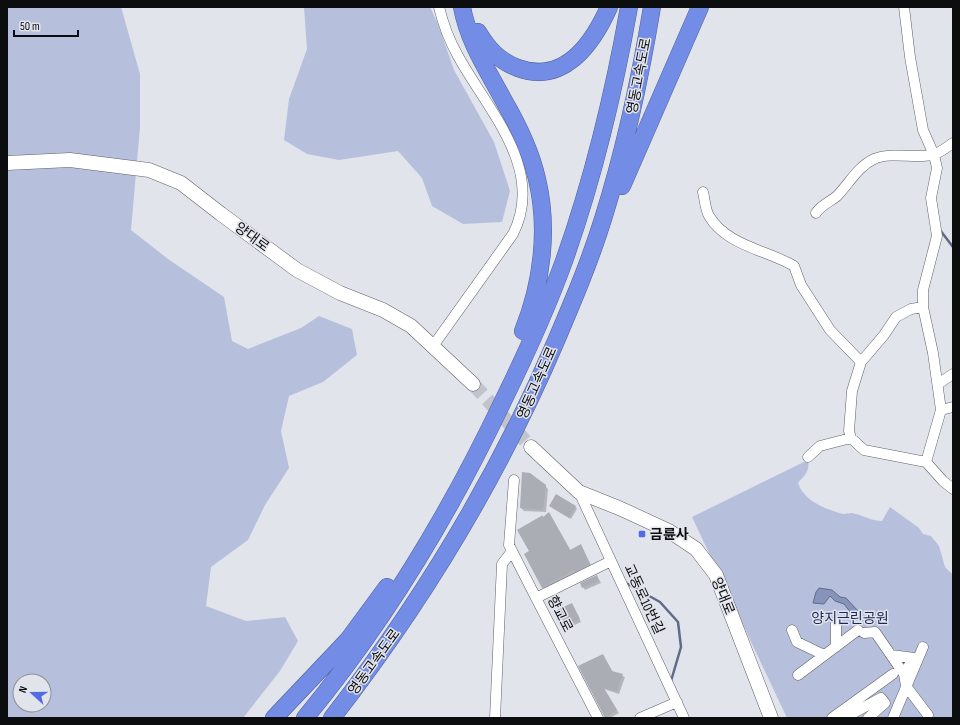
<svg xmlns="http://www.w3.org/2000/svg" width="960" height="725" viewBox="0 0 960 725" font-family="'Sofia Sans Condensed','Noto Sans KR',sans-serif">
  <rect width="100%" height="100%" fill="#e2e4ec"/>
  <path fill="#b6c0dd" fill-rule="evenodd" d="M7,7H121L140,74V127L131,230L168,259L224,297L232,341L248,349L301,328L319,316L352,329L357,355L323,382L289,396L281,431L289,468L265,505L248,540L211,567L206,606L246,621L285,617L298,641L280,671L243,718H7ZM20,681H44V705H20Z
    M304,7H430L438,24L454,70L494,142L510,191L502,222L463,224L432,206L422,178L398,151L339,160L307,154L284,140L289,99L307,49Z
    M808,460C810,471 805,475 798,483C804,501 825,509 843,514C846,514 849,513 852,513C863,515 871,521 882,521L890,507L919,528L923,534L931,536L939,546L945,567L953,575V718H787L692,517Z"/>
  <path fill="#8693bb" stroke="#616b87" d="M819,588L832,590L840,597L846,598L859,612V615L855,618L844,604L835,601L830,596L824,604L813,603L816,592Z"/>
  <path fill="#0003" d="M545,486L548,489L546,512L524,511L521,508Z
    M575,506L577,509L571,519L553,508Z
    M549,513L571,551L581,546L592,567L561,580L562,582L545,590L542,587L530,552L518,530L543,516L544,518Z
    M597,576L601,583L585,590L581,584Z
    M572,604L581,622L568,628L566,626Z
    M603,656L613,672L625,677L619,694L604,689L619,713L610,718L606,717L580,666Z"/>
  <g fill="none" stroke-linecap="round" stroke-linejoin="round">
    <path stroke="#616b87" stroke-width="2.5" d="M940,230L953,247
      M626,583L660,602L678,622L681,647L671,681"/>
  </g>
  <path fill="#aaadb4" d="M522,472L530,473L546,485L543,510L520,508Z
    M556,494L576,506L569,518L549,506Z
    M549,512L570,550L581,544L590,564L575,572L574,570L542,588L524,554L529,551L517,530L543,515L542,518Z
    M597,575L599,581L582,588L580,583Z
    M572,603L580,619L566,626L557,610Z
    M603,654L612,671L623,674L617,692L604,688L617,710L605,718L578,666Z"/>
  <g fill="none" stroke-linecap="round" stroke-linejoin="round">
    <path stroke="#c2c4cb" stroke-width="14" stroke-dasharray="14 7" stroke-linecap="butt" d="M473,384L531,447"/>
    <defs>
      <path id="street" d="M904,7L910,57L923,130L934,155L937,168L931,198L937,236L923,290V307L933,353L941,410L926,462
        M703,192C705,200 705,209 709,216C727,246 767,250 794,266L801,285L830,330L861,362
        M816,213C821,205 830,202 837,196C849,184 857,167 874,159C892,151 919,160 935,154C941,152 947,147 953,143
        M923,307L911,309L896,317L884,335L861,362L852,391L849,431L851,438L864,450L926,462L943,481L953,489
        M433,346L513,234C546,169 487,109 458,56C449,40 443,24 439,7
        M938,384L953,374
        M941,410L953,407
        M808,457L820,446L851,438
        M514,480L509,545L536,598
        M579,492L684,718
        M792,630L797,642L824,655
        M864,633L875,632L904,674L906,686L928,715
        M836,647V622
        M891,655L914,658L908,667
        M798,675L858,630
        M495,718L502,564L512,551
        M598,718L536,598L611,561
        M640,718L677,702
        M832,718L893,674
        M844,718L881,698L885,703L868,718
        M893,718L923,647"/>
      <path id="secondary" d="M7,163L70,160L149,170L181,183L221,214L297,270L340,293L383,310L411,326L473,384
        M531,447L579,492L619,508L669,531L696,549L716,575L771,718"/>
      <path id="highway" d="M462,7C468,41 488,71 504,101C518,125 531,152 537,179C549,229 542,284 523,331
        M478,32C488,49 499,61 518,68C564,85 593,43 609,7
        M622,186L700,7
        M274,718L348,640L387,587
        M305,718C385,621 450,513 504,399C526,354 547,308 564,261C593,179 614,92 629,7
        M332,718C423,601 498,477 556,341C573,301 590,261 603,219C625,149 640,79 652,7"/>
    </defs>
    <use href="#street" stroke="#5f6167" stroke-width="11"/>
    <use href="#secondary" stroke="#5f6167" stroke-width="15"/>
    <use href="#highway" stroke="#4f609a" stroke-width="18"/>
    <use href="#street" stroke="#fff" stroke-width="10"/>
    <use href="#secondary" stroke="#fff" stroke-width="14"/>
    <use href="#highway" stroke="#738ce5" stroke-width="17"/>
  </g>
  <rect fill="#526be0" stroke="#e2e4ec" stroke-width="1.5" x="638" y="530" width="8" height="8" rx="2"/>
  <g text-anchor="middle" dominant-baseline="central" stroke-width="3" stroke-linejoin="round" paint-order="stroke">
    <g font-size="14" fill="#0c0d0f" stroke="#e2e4ec">
      <text transform="translate(639 76) rotate(-79)">영동고속도로</text>
      <text transform="translate(252 237) rotate(36)">양대로</text>
      <text transform="translate(537 383) rotate(-66)">영동고속도로</text>
      <text transform="translate(723 596) rotate(68)">양대로</text>
      <text transform="translate(644 599) rotate(65)">교동로10번길</text>
      <text transform="translate(560 614) rotate(63)">향교로</text>
      <text transform="translate(374 662) rotate(-54)">영동고속도로</text>
    </g>
    <g font-size="14" font-weight="bold" fill="#0c0d0f" stroke="#e2e4ec" text-anchor="start">
      <text x="650" y="534">금륜사</text>
    </g>
    <g font-size="14" fill="#1c2759" stroke="#e2e4ec">
      <text x="850" y="618">양지근린공원</text>
    </g>
  </g>
  <rect width="960" height="725" fill="none" stroke="#0c0d0f" stroke-width="16"/>
  <g transform="translate(32 693) rotate(291)"><circle r="19" fill="#e2e4ec" stroke="#8c8e94"/>
  <path d="M0-3L7 15L0 10L-7 15Z" fill="#526be0"/>
  <text y="-6" font-size="11" font-weight="bold" text-anchor="middle" fill="#0c0d0f">N</text>
  </g>
  <path d="M14 30v6h64v-6" fill="none" stroke="#0c0d0f" stroke-width="2"/>
  <text x="20" y="30" font-size="12" fill="#0c0d0f" stroke="#e2e4ec" stroke-width="3" paint-order="stroke">50 m</text>
</svg>
